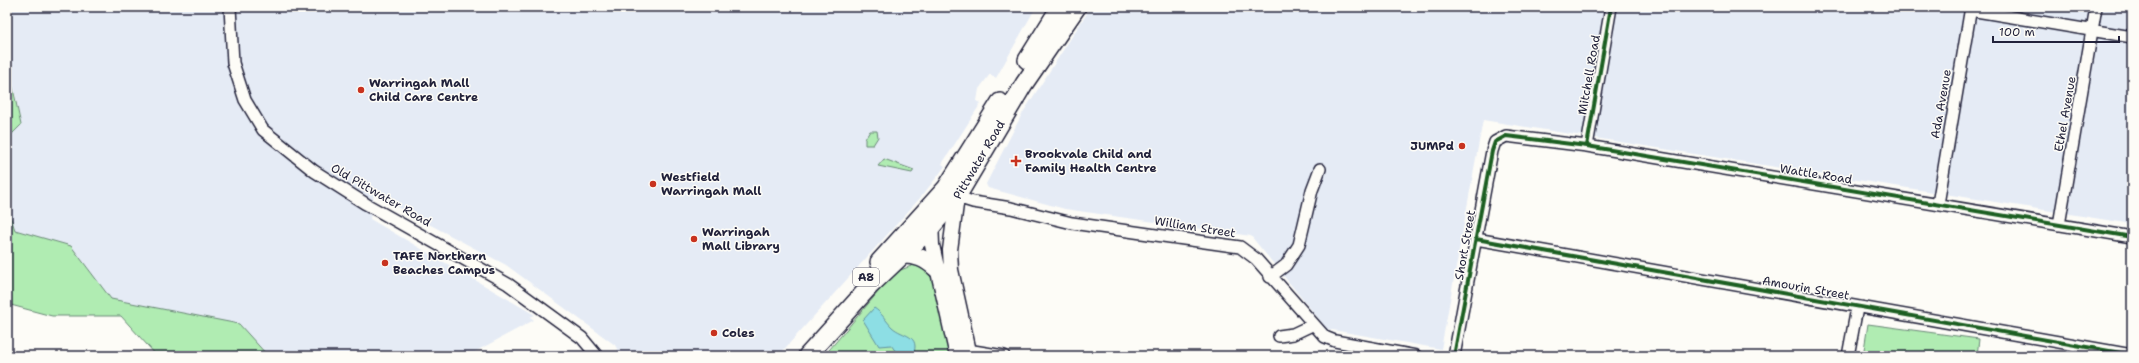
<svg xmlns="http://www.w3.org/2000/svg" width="2139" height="363" viewBox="0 0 2139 363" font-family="'Shantell Sans',sans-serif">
  <rect width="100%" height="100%" fill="#fdfcf7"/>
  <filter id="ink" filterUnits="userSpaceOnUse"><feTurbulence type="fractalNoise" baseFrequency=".025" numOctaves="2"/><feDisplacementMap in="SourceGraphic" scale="8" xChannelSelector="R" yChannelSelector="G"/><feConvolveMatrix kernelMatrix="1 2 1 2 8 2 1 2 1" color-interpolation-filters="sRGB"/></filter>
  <g filter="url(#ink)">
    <path fill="#e5ebf5" d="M7,7H1036L996,78L990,74L979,89L977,101L981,103L942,164L945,166L940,173L921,197L778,356H621L615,345L506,265L374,195L370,219L535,315L530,317L534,320L467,356H268L239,324L111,299L71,246L15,230L7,207V139L21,125L7,50Z
      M1091,7H2132V224L1483,120L1441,349L1327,329L1251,236L1065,209L988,188L986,184L1022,114Z"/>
    <path fill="#b0ecb2" stroke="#698776" d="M7,61L21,125L7,139Z
      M870,131H877L878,137L873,145H865V139Z
      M884,159L914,170L912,173L878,166Z
      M7,207L15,230L71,246L111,299L239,324L268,356H157L121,316H52L7,304Z
      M914,265L925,269L932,278L951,356H824L895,272Z
      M1868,324L1979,339L1977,356H1863Z"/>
    <path fill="#8ddee4" stroke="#6293a0" d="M874,308C881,312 886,321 892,327C903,337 921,334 913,356H899L891,345L879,346L863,320Z"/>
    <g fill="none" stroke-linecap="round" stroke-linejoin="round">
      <defs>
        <path id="minor" d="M230,7L233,63L245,100L263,130L314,171L366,204L508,284L582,338L597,356
          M1970,10L2132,37
          M1587,146L1611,7
          M957,197L973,202L1011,208L1072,223L1240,247L1256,259L1325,337L1335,341L1416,356
          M1938,204L1971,7
          M2059,225L2096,7
          M1476,239L2132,355
          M1270,277L1286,265L1299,245L1312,190L1320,169
          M1279,336L1293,334L1312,325
          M961,349L1004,356
          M1352,356L1354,345
          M1454,356L1492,151L1495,142L1506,136L1587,146L2132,237
          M1848,356L1857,308"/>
        <path id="major" d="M957,197L950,250L951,270L970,356
          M931,220L932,245L957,356"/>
        <g id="highway">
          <path d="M1027,60L1060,7"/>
          <path d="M901,255C916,254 926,259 937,269"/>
          <path d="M879,262L946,188L1000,102"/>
          <path id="s1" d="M807,356L870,286L930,229L957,197L1024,84L1077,7"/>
        </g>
      </defs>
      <use href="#minor" stroke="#22223b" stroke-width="14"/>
      <use href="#major" stroke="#22223b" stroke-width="17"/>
      <use href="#highway" stroke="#22223b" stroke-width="20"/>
      <use href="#minor" stroke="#fdfcf7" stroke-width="11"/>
      <use href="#major" stroke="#fdfcf7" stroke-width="14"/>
      <use href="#highway" stroke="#fdfcf7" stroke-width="17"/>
      <defs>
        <path id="cycleway" d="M1587,146L1611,7
          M1476,239L2132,355
          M1454,356L1492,151L1495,142L1506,136L1587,146L2132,237"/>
      </defs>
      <use href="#cycleway" stroke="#fdfcf7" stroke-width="6"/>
      <use href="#cycleway" stroke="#1b5e20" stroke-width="4"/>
    </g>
  </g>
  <g fill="#c8321e" stroke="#fdfcf7" stroke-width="1.5">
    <circle cx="361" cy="90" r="4"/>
    <circle cx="1462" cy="146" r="4"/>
    <path d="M1014 155h4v4h4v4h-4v4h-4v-4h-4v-4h4z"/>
    <circle cx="653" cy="184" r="4"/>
    <circle cx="694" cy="239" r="4"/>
    <circle cx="385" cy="263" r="4"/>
    <circle cx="714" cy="333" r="4"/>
  </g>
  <g text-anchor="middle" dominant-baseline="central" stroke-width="3" stroke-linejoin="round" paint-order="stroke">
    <rect fill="#fdfcf7" stroke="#646373" stroke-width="1" x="853" y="268" width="26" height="18" rx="3"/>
    <g font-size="11" font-weight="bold" fill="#22223b">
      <text x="866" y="277">A8</text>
    </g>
    <g font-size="12" fill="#22223b" stroke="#fdfcf7">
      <text transform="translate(1589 75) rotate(-80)">Mitchell Road</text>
      <text transform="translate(1941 104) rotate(-80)">Ada Avenue</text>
      <text transform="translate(2065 114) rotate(-80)">Ethel Avenue</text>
      <text stroke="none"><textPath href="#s1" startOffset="262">Pittwater Road</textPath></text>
      <text transform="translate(1816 174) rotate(9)">Wattle Road</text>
      <text transform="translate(381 195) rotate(30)">Old Pittwater Road</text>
      <text transform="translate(1195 227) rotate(9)">William Street</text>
      <text transform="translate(1465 245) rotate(-80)">Short Street</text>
      <text transform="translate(1806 288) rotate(10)">Amourin Street</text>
    </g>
    <g font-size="12" font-weight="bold" fill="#22223b" stroke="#fdfcf7" text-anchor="start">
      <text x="369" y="83">Warringah Mall<tspan x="369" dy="14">Child Care Centre</tspan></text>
      <text x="1454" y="146" text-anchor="end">JUMPd</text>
      <text x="1025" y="154">Brookvale Child and<tspan x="1025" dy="14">Family Health Centre</tspan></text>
      <text x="661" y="177">Westfield<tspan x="661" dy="14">Warringah Mall</tspan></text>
      <text x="702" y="232">Warringah<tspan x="702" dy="14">Mall Library</tspan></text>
      <text x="393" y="256">TAFE Northern<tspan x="393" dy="14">Beaches Campus</tspan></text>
      <text x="722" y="333">Coles</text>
    </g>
  </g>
  <rect width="2139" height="363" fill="none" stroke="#fdfcf7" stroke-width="24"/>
  <rect x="12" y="12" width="2115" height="339" fill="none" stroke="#22223b" stroke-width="1.5" filter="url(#ink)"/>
  <path d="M1993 36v6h126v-6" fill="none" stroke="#22223b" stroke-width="2"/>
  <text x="1999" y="36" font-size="12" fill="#22223b" stroke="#fdfcf7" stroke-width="3" paint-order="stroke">100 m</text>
</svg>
